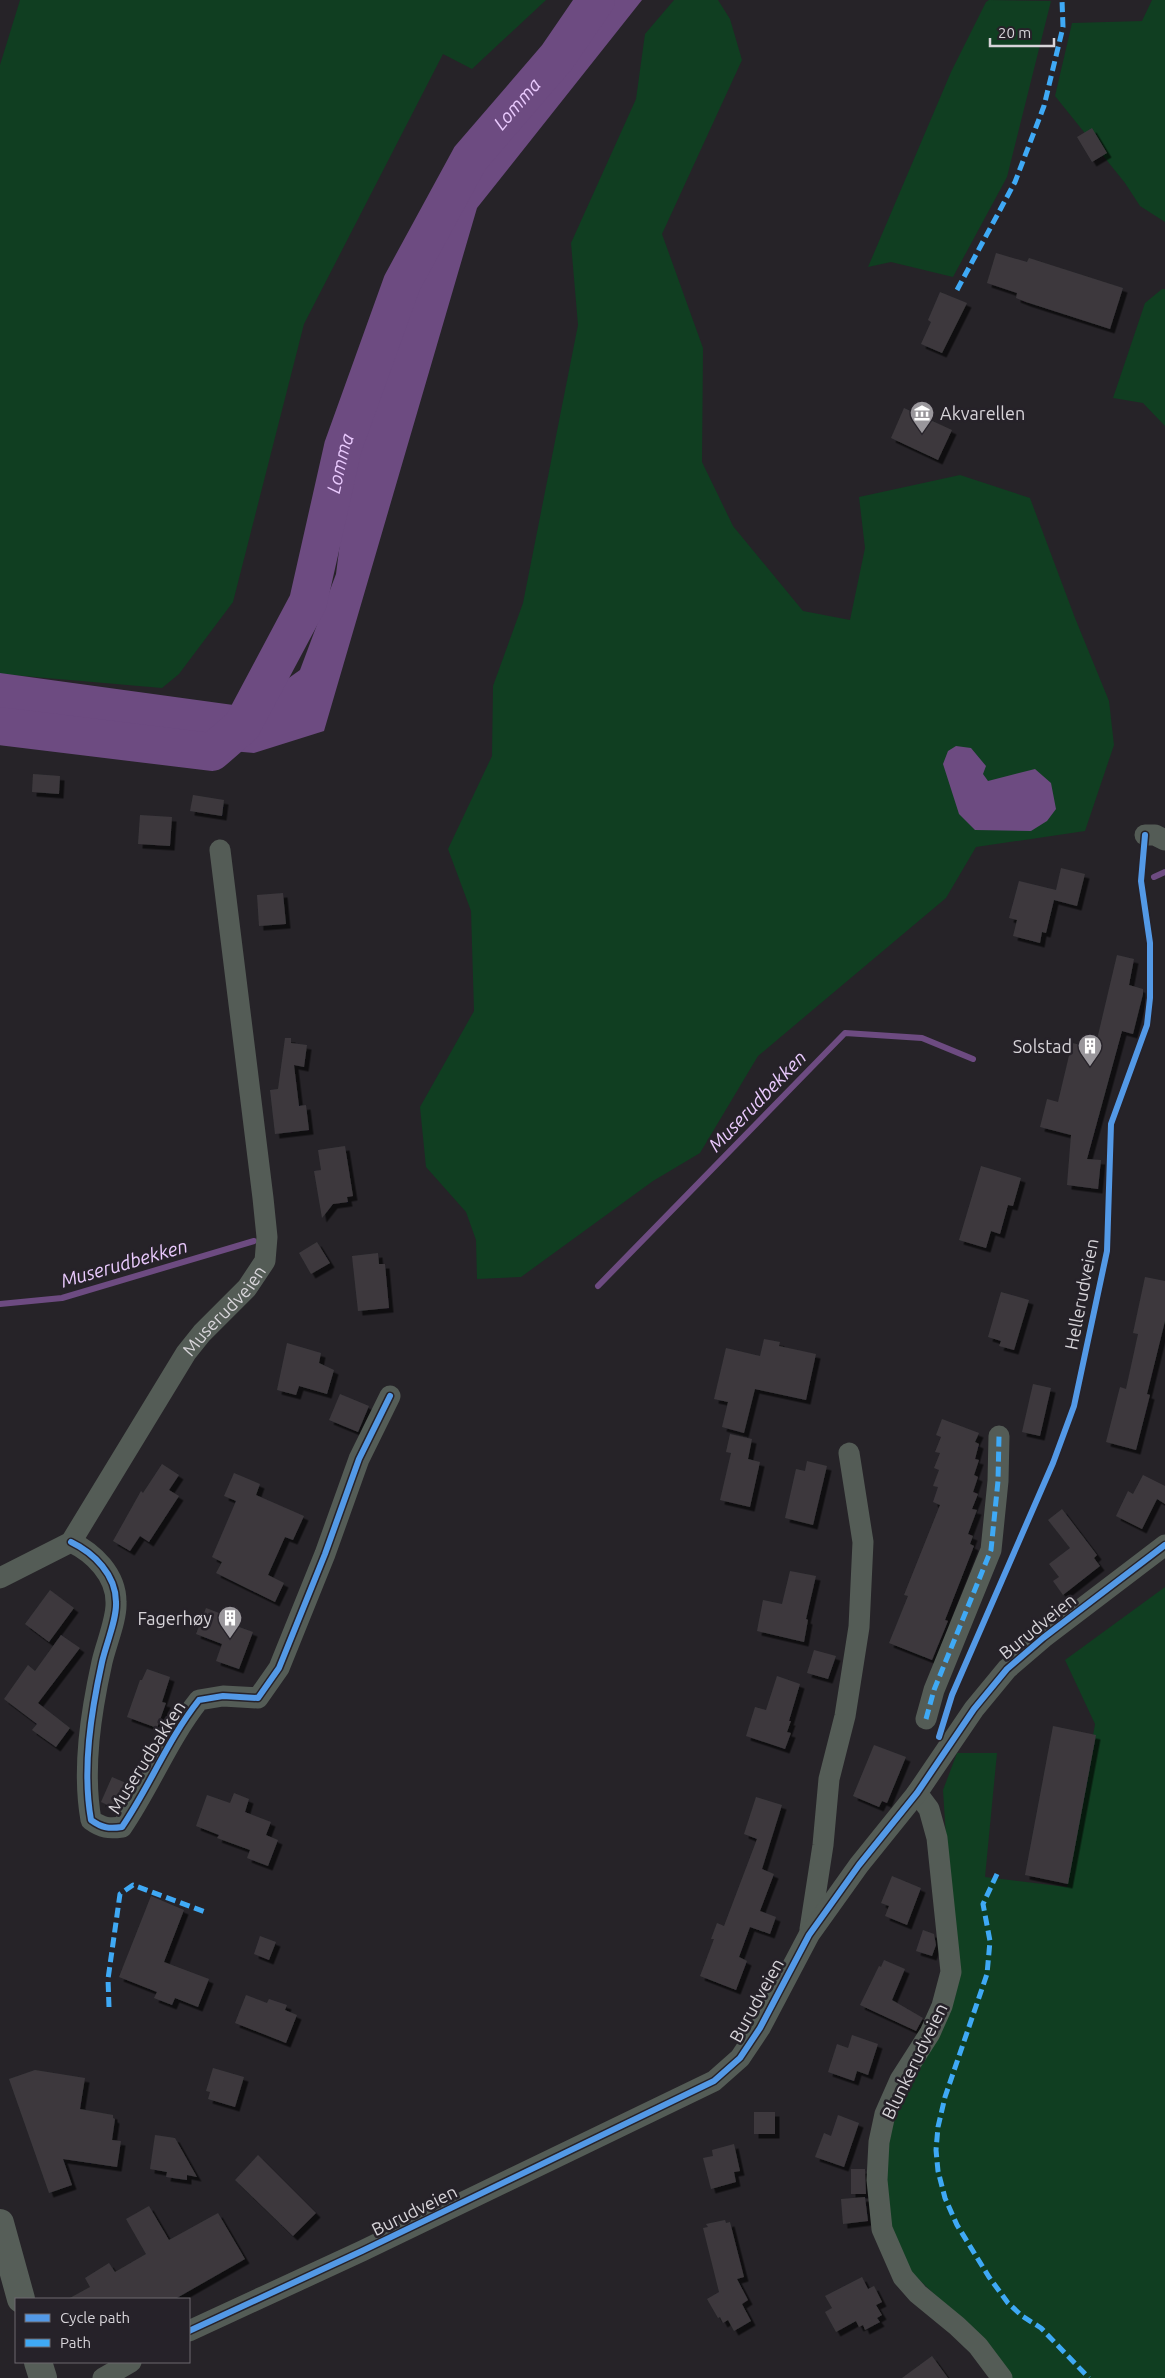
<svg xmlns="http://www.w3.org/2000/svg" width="1165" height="2378" viewBox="0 0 1165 2378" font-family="Ubuntu,sans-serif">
  <defs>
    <filter id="shadow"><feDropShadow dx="4.5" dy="4.5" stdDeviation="0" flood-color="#0009"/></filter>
  </defs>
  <rect width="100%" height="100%" fill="#262328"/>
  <path fill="#103e21" d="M20,0H546L472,69L443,54L304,324L233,602L179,674L162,688L0,674V65Z
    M674,0H718L730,19L742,60L662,234L703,348L702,462L733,526L803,611L850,620L865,548L859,497L960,475L1030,498L1075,618L1109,701L1114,745L1085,831L976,847L946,898L758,1056L700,1153L653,1181L521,1277L477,1279L476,1240L466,1212L426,1167L420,1107L474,1011L471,911L448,849L492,756L493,686L523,603L578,325L571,243L636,99L645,34Z
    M989,0L1051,1L1007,177L953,277L891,262L868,267L951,72L986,2Z
    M1152,0H1165V222L1140,206L1125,183L1055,96L1072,23L1142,21Z
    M1162,289H1165V426L1143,403L1113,398L1145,303Z
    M1165,1587V2378H1012L988,2346L906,2267L886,2222L879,2142L956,1995L943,1790L957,1753H997L985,1877L1067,1887L1095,1724L1065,1660Z"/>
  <path fill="#6d4b81" d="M579,0H642L477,208L324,731L254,753L0,730V673L248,707L300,670L336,574L353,442L444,216L548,68Z
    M956,746L971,748L986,766L983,774L988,781L1035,769L1051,783L1056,809L1047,821L1031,831L975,830L959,814L943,764L948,751Z"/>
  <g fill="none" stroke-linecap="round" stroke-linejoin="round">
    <path stroke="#6d4b81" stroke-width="6" d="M1154,877L1165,872
      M598,1286L845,1033L922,1038L973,1059
      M0,1304L62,1298L254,1241"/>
    <path stroke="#6d4b81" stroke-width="38" id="s1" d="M0,726L212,752L242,726L308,602L343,447L402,283L470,158L557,57L596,0"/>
  </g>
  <path fill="#3c393d" filter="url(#shadow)" d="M1092,128L1107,153L1092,162L1077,137Z
    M996,253L1027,262L1029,258L1123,288L1110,329L1026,302L1016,298L1017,293L987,283Z
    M940,292L967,303L942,353L921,344L931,322L928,320Z
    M904,408L952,430L938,460L891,438Z
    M33,774L60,776L59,794L32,792Z
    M193,795L224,800L222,816L190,811Z
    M140,815L172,817L170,846L138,844Z
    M1061,868L1085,874L1077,906L1054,900L1046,933L1042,932L1040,943L1013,936L1017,920L1009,918L1019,881L1056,890Z
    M283,893L286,924L259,926L257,895Z
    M1117,955L1134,959L1129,985L1143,989V994L1133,1034L1122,1031L1087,1159L1101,1160L1098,1189L1067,1185L1071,1135L1040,1127L1047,1099L1058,1102L1072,1043L1095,1048Z
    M285,1038H291V1043L307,1045L304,1067L294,1065L299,1106L306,1105L309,1130L275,1134L270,1090L278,1089Z
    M345,1146L353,1196L347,1197L348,1202L333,1204L322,1218L314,1171L321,1170L318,1150Z
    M981,1166L1021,1178L1013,1206L1008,1205L1000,1234L991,1231L986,1248L959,1240Z
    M317,1242L330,1263L311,1274L299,1253Z
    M378,1253L379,1264H385L389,1308L358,1311L352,1256Z
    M1145,1277L1165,1281V1321L1147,1394L1150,1395L1136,1450L1106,1442L1120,1387L1126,1389L1138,1334L1133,1333Z
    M1001,1292L1029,1300L1014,1350L999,1346L1001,1341L988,1337Z
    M764,1339L780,1342L779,1346L816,1354L806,1400L755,1389L744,1433L722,1427L728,1402L714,1399L726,1348L760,1356Z
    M287,1343L321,1353L319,1363L334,1370L327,1394L299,1386L296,1395L277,1390Z
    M1033,1384L1051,1388L1040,1436L1022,1432Z
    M340,1394L369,1406L358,1432L329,1420Z
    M942,1419L979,1433L975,1442L979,1444L975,1459L979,1460L974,1475L978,1477L973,1492L978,1494L972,1509L977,1510L968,1534L973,1536L970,1544L974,1546L945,1620L948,1621L932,1660L889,1643L908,1596L904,1595L940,1505L933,1502L938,1487L933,1486L939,1470L934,1468L940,1453L935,1452L941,1437L936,1435Z
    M730,1434L752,1439L748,1459L760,1462L750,1507L720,1500L731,1453L726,1452Z
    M807,1461L827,1466L813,1525L785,1518L796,1469L805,1471Z
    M162,1464L179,1475L169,1490L179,1496L149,1542L140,1536L130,1551L113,1541L141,1491L143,1493Z
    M234,1473L260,1484L256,1495L304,1516L293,1540L285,1537L268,1575L284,1583L275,1602L216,1573L222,1562L212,1557L236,1501L224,1496Z
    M1143,1475L1165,1486V1504L1157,1499L1142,1529L1116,1516L1128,1491L1133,1494Z
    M1062,1509L1097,1555L1094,1558L1100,1566L1063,1595L1053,1581L1059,1577L1049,1564L1070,1548L1048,1520Z
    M790,1571L816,1576L806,1619L808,1620L804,1642L757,1631L763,1600L782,1604Z
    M50,1590L74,1608L49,1642L25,1624Z
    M206,1608L227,1616L225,1622L253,1632L239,1669L216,1661L222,1644L196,1634Z
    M61,1635L80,1648L38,1703L70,1728L56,1747L32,1730L37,1724L4,1699L28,1665L35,1671Z
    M814,1650L836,1656L828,1679L807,1673Z
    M147,1669L170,1677L162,1702L166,1703L157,1728L127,1717L140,1680H142Z
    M777,1676L800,1684L789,1721H791L787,1732L791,1733L785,1749L746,1736L755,1707L766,1710Z
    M1053,1726L1096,1735L1068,1884L1025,1875Z
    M874,1745L906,1757L887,1803L882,1801L879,1807L853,1796Z
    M112,1777L133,1786L118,1810L101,1802Z
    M234,1793L249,1799L245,1812L271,1822L266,1835L278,1840L268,1866L247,1858L250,1850L217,1838L219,1835L196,1826L207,1795L230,1803Z
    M756,1797L782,1805L762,1869L774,1874L760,1911L776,1917L770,1934L750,1927L739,1957L747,1961L736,1990L700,1976L714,1939H711L717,1923L724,1926L757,1839L744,1834Z
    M892,1876L921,1888L907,1925L885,1916L889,1906L881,1903Z
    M151,1896L184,1910L164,1962L209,1979L198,2007L175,1998L172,2005L154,1998L157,1992L119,1977Z
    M923,1930L934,1934L936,1945L932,1956L916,1951Z
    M260,1936L276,1942L269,1960L254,1954Z
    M884,1960L905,1969L892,2000L923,2018L916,2031L860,2005L879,1966L881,1967Z
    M246,1995L267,2003L269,1999L287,2005L285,2010L297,2015L286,2043L235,2023Z
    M852,2035L878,2044L868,2075L857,2071L854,2081L828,2072L837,2044L848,2048Z
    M213,2068L244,2077L235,2107L208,2099L210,2092L206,2091Z
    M35,2070L85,2078L80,2109L113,2115V2118L115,2119L112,2140L121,2141L117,2167L63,2159L72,2185L49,2193L9,2079Z
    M754,2112H775V2134H754Z
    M838,2115L859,2123L844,2167L815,2157L824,2133L831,2136Z
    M155,2135L175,2138L197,2177L187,2175V2180L166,2177L167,2172L150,2169Z
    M734,2144L740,2171L734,2172L736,2182L711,2189L703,2158L713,2156L712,2150Z
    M258,2155L316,2213L293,2236L235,2180Z
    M851,2169H865L866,2194H851Z
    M865,2197L868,2221L843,2224L841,2199Z
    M149,2206L169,2240L218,2213L245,2259L175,2299H68L90,2287L85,2278L109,2263L115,2272L146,2254L126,2219Z
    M725,2220L726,2223L730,2222L744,2277L737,2279L748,2300L742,2304L751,2321L734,2331L728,2320L723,2323L720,2317L718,2318L707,2299L719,2292L703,2228L708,2227L706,2224Z
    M862,2277L868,2289L874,2286L882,2302L876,2305L882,2315L877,2318L880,2322L865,2330L863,2325L859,2327L856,2321L836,2332L825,2312L832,2308L825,2296Z
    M932,2356L948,2378H902Z"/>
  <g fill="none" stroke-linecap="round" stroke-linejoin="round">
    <g stroke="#545c56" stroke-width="21">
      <path d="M1145,835H1155L1165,840"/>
      <path d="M71,1542C94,1553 116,1575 116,1602C117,1619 106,1644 102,1662C91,1712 82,1769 91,1820C102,1828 109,1829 122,1827C150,1786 168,1739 199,1700L223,1696L258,1698L279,1668L325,1554L359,1459L390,1396"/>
      <path id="s2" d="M0,1578L71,1542L186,1353L202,1333L247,1288L265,1261L267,1237L263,1198L220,850"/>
      <path d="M926,1719L934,1690L991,1550L998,1481L999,1436"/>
      <path d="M917,1793L929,1809L937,1838L951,1972L942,2006L930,2033L900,2080L885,2114L879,2142L877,2180L882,2229L903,2277L918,2294L957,2326L978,2346L1002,2378"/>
      <path d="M810,1929L823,1845L829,1779L845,1716L859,1627L863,1542L849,1453"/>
      <path d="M189,2331L362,2251L714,2081L740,2058L760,2028L809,1935L859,1865L917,1793L974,1709L1007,1669L1043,1638L1165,1545"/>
      <path d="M103,2378L131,2362"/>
    </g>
    <path stroke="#565e58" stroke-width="28" d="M0,2223L21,2299
      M38,2362L43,2378"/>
    <path stroke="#3fa9f5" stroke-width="5" stroke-dasharray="10 5" stroke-linecap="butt" d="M957,290L1015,182L1044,106L1063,27L1062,0
      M926,1719L934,1690L991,1550L998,1481L999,1436
      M997,1874L983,1904L990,1941L987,1974L945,2097L938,2127L936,2150L938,2171L945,2198L957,2225L989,2277L1008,2303L1022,2316L1041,2328L1089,2378
      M109,2007L108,1979L120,1894L133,1885L208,1913"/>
    <defs>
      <path id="cycleway" d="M71,1542C94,1553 116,1575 116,1602C117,1619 106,1644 102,1662C91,1712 82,1769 91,1820C102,1828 109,1829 122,1827C150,1786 168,1739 199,1700L223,1696L258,1698L279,1668L325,1554L359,1459L390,1396
        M939,1737L952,1695L1053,1463L1074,1406L1107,1251L1111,1124L1147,1025L1150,998V943L1141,881L1145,835
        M189,2331L362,2251L714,2081L740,2058L760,2028L809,1935L859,1865L917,1793L974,1709L1007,1669L1043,1638L1165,1545"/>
    </defs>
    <use href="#cycleway" stroke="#262229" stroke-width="9"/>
    <use href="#cycleway" stroke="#5399e6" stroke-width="6"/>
  </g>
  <defs>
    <symbol id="museum-pin" viewBox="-11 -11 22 30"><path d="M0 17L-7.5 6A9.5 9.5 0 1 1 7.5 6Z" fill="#99969b" stroke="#262229"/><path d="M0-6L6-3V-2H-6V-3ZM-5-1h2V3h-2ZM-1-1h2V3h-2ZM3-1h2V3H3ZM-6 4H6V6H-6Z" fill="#fff"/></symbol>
    <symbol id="building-pin" viewBox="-11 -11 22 30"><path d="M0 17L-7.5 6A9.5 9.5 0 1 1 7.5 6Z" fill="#99969b" stroke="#262229"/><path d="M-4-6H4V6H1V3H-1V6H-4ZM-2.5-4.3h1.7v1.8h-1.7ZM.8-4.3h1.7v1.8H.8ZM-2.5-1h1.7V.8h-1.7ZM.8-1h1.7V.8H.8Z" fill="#fff"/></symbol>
  </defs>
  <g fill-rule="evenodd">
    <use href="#museum-pin" x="908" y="399" width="28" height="38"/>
    <use href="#building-pin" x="1076" y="1032" width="28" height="38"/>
    <use href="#building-pin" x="216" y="1604" width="28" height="38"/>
  </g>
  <g text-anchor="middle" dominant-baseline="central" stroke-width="5" stroke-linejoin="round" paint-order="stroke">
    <g font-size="18" fill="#d7d4d9" stroke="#262229" text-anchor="end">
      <text x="940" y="413" text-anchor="start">Akvarellen</text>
      <text x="1072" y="1046">Solstad</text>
      <text x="212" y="1618">Fagerhøy</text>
    </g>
    <g font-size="18" fill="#d7d4d9" stroke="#262229">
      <text transform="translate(1081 1294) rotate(-79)">Hellerudveien</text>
      <text stroke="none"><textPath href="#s2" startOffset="358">Muserudveien</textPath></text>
      <text transform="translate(1037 1626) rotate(-39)">Burudveien</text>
      <text transform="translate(146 1757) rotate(-58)">Muserudbakken</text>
      <text transform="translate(756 2000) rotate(-61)">Burudveien</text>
      <text transform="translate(914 2061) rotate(-64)">Blunkerudveien</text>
      <text transform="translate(414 2210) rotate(-26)">Burudveien</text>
    </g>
    <g font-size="19" font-style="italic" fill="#eacafe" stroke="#262229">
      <text stroke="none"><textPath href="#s1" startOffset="941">Lomma</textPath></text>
      <text stroke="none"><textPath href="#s1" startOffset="536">Lomma</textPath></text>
      <text transform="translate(757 1101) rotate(-46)">Muserudbekken</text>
      <text transform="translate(124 1263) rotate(-16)">Muserudbekken</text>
    </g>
  </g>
  <rect x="15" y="2298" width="175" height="65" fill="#262229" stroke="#6d696f"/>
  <rect x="25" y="2314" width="25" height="8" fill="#5399e6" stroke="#6d696f"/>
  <text x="60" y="2323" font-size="15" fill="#d7d4d9">Cycle path</text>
  <rect x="25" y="2339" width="25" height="8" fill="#3fa9f5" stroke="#6d696f"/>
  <text x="60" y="2348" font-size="15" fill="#d7d4d9">Path</text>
  <path d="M990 38v8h64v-8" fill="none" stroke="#d7d4d9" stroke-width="2.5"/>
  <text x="998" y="38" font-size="15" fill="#d7d4d9" stroke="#262229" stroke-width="4" paint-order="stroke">20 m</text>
</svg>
